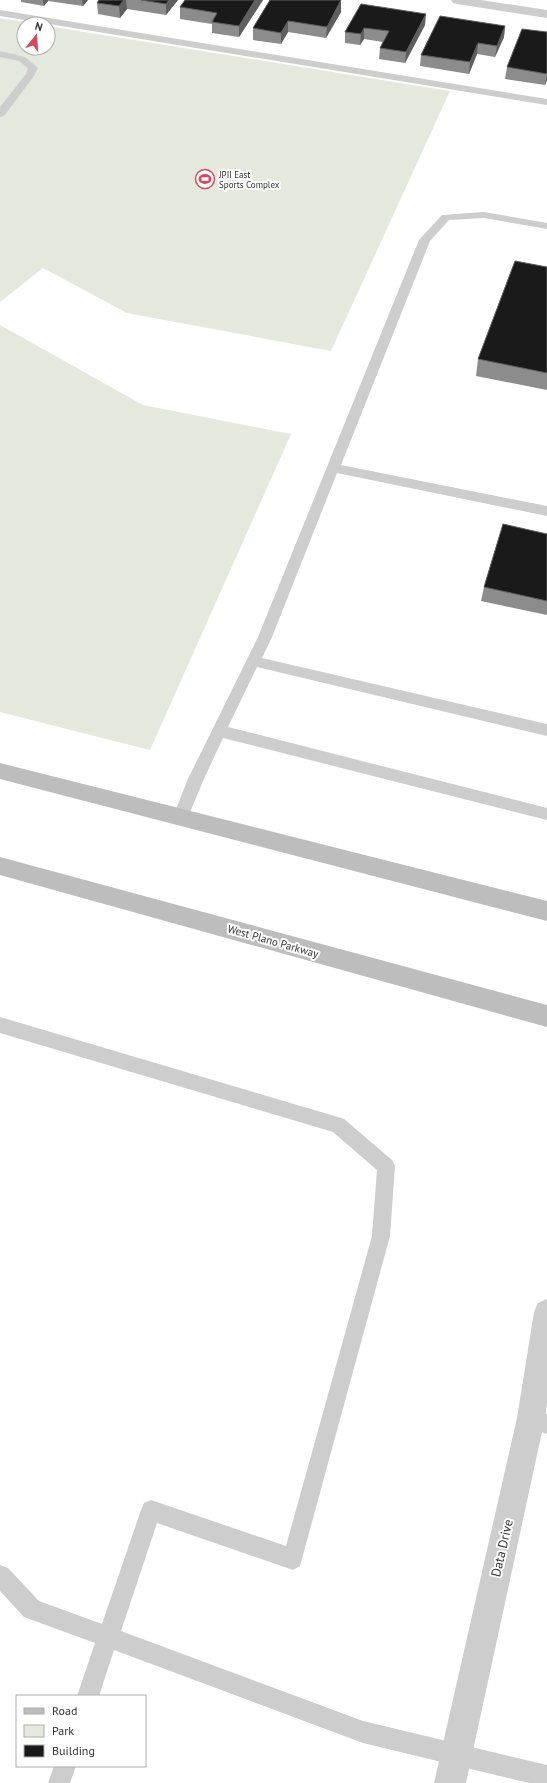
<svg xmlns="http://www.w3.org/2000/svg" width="547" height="1783" viewBox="0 0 547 1783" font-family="'PT Sans',sans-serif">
  <rect width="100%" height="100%" fill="#fff"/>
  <path fill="#e4e8dd" d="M0,18L38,24H24V48H48V26L450,91L331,351L127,313L43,268L0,302Z
    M0,325L143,405L291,434L150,750L0,712Z"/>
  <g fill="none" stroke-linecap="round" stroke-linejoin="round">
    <path fill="#cdcdcd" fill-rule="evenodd" d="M0,10L547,99V105L0,16Z
      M0,51L25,57L38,68L34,76L4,116L0,117V107L26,74L28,68L19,61L0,57Z
      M484,212L547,223V229L484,218L449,220L430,241L341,465L547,506V516L337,473L272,637L262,658L547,724V736L257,667L228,727L547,808V820L223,738L203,781L186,822L181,823L176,822L173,817L187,781L258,637L419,240L442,215Z
      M0,1017L338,1117L344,1119L392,1160L395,1166L390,1236L300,1566L293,1570L157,1523L121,1631L363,1721L547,1765V1783H529L363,1743L114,1650L99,1696H77L95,1643L24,1617L0,1591V1565L8,1568L39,1601L102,1624L141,1510L144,1503L151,1500L286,1546L372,1236L377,1170L333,1132L0,1033Z
      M531,1408L547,1414V1434L524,1425L521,1418L524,1411Z
      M54,1766H76L70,1783H48Z"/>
    <path fill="#cdcdcd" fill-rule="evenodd" d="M451,0H481L547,10V18L457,4L453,3Z
      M547,1299V1403L545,1418L466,1783H434L517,1418L534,1312L538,1303Z"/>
    <path fill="#bdbdbd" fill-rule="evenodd" d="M0,763L547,901V921L0,779Z
      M0,857L547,1005V1027L0,875Z"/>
  </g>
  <path fill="#8c8c8c" d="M21,0H88L83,6L48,1L44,6L21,2Z
    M99,0H178L166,15L127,9L120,18L98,14L97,3Z
    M185,0H263L239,37L212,33V24L180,19V7Z
    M270,0L341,12L326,38L288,32L281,44L253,40V28Z
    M361,4L425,25L405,63L379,59L380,48L383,42L364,39L360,45L345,43V32Z
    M505,26L504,37L495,57L477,54L469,74L420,66L421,55Z
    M547,32V80L545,85L505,79L507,67Z
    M547,267V390L476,376L478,359Z
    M547,534V615L481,601L484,587Z"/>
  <path fill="#5f5f5f" d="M43,0H48V1L44,6Z
    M82,0H88L83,6Z
    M124,0H126L127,9L120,18L119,6Z
    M169,0H178L166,15V4Z
    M255,0H263L239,37V26Z
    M341,0V12L326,38L327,27Z
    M426,14L425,25L405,63L406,52Z
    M288,21V32L281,44V33Z
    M505,26L504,37L495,57L497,46Z
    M364,28V39L360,45L361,34Z
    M478,43L477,54L469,74L470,62Z
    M547,74V80L545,85Z"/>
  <path fill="#1a1a1a" stroke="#5f5f5f" d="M99,0H124L119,6L97,3Z
    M141,0H169L166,4Z
    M185,0H255L239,26L212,22L217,13L180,7Z
    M270,0H341L327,27L288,21L281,33L253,28Z
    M361,4L426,14L406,52L380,48L389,31L364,28L361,34L345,32Z
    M440,16L505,26L497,46L478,43L470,62L421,55Z
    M522,29L547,32V74L507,67Z
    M515,261L547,267V373L478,359Z
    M503,524L547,534V601L484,587Z"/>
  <defs>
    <symbol id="stadium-ring" viewBox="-11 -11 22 22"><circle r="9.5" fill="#fff" stroke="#d44a61" stroke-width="1.5"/><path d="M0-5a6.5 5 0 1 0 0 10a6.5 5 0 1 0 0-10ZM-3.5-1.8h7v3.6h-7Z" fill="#d44a61"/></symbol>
  </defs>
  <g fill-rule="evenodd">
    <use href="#stadium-ring" x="194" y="168" width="22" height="22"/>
  </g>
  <g text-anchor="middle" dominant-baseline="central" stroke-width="4" stroke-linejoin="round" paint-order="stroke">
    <g font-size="9" fill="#333" stroke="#fff" text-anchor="start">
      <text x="219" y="174">JPII East<tspan x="219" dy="10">Sports Complex</tspan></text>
    </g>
    <g font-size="11" fill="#333" stroke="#fff">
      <text transform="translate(273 941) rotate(16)">West Plano Parkway</text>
    </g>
    <g font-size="13" fill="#333" stroke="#fff">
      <text transform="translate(502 1548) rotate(-77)">Data Drive</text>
    </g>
  </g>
  <rect x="16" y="1695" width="130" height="72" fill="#ffffff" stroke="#adadad"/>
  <rect x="24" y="1708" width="20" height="6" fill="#bdbdbd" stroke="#adadad"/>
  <text x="52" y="1715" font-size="12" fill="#333333">Road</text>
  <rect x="24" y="1725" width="20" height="12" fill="#e4e8dd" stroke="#adadad"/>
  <text x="52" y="1735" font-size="12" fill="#333333">Park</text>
  <rect x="24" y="1745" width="20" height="12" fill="#1a1a1a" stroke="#adadad"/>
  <text x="52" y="1755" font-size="12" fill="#333333">Building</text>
  <g transform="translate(36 36) rotate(17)"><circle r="19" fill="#ffffff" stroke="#adadad"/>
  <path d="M0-3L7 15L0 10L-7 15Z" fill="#d44a61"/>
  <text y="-6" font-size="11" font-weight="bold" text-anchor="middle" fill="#333333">N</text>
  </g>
</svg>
